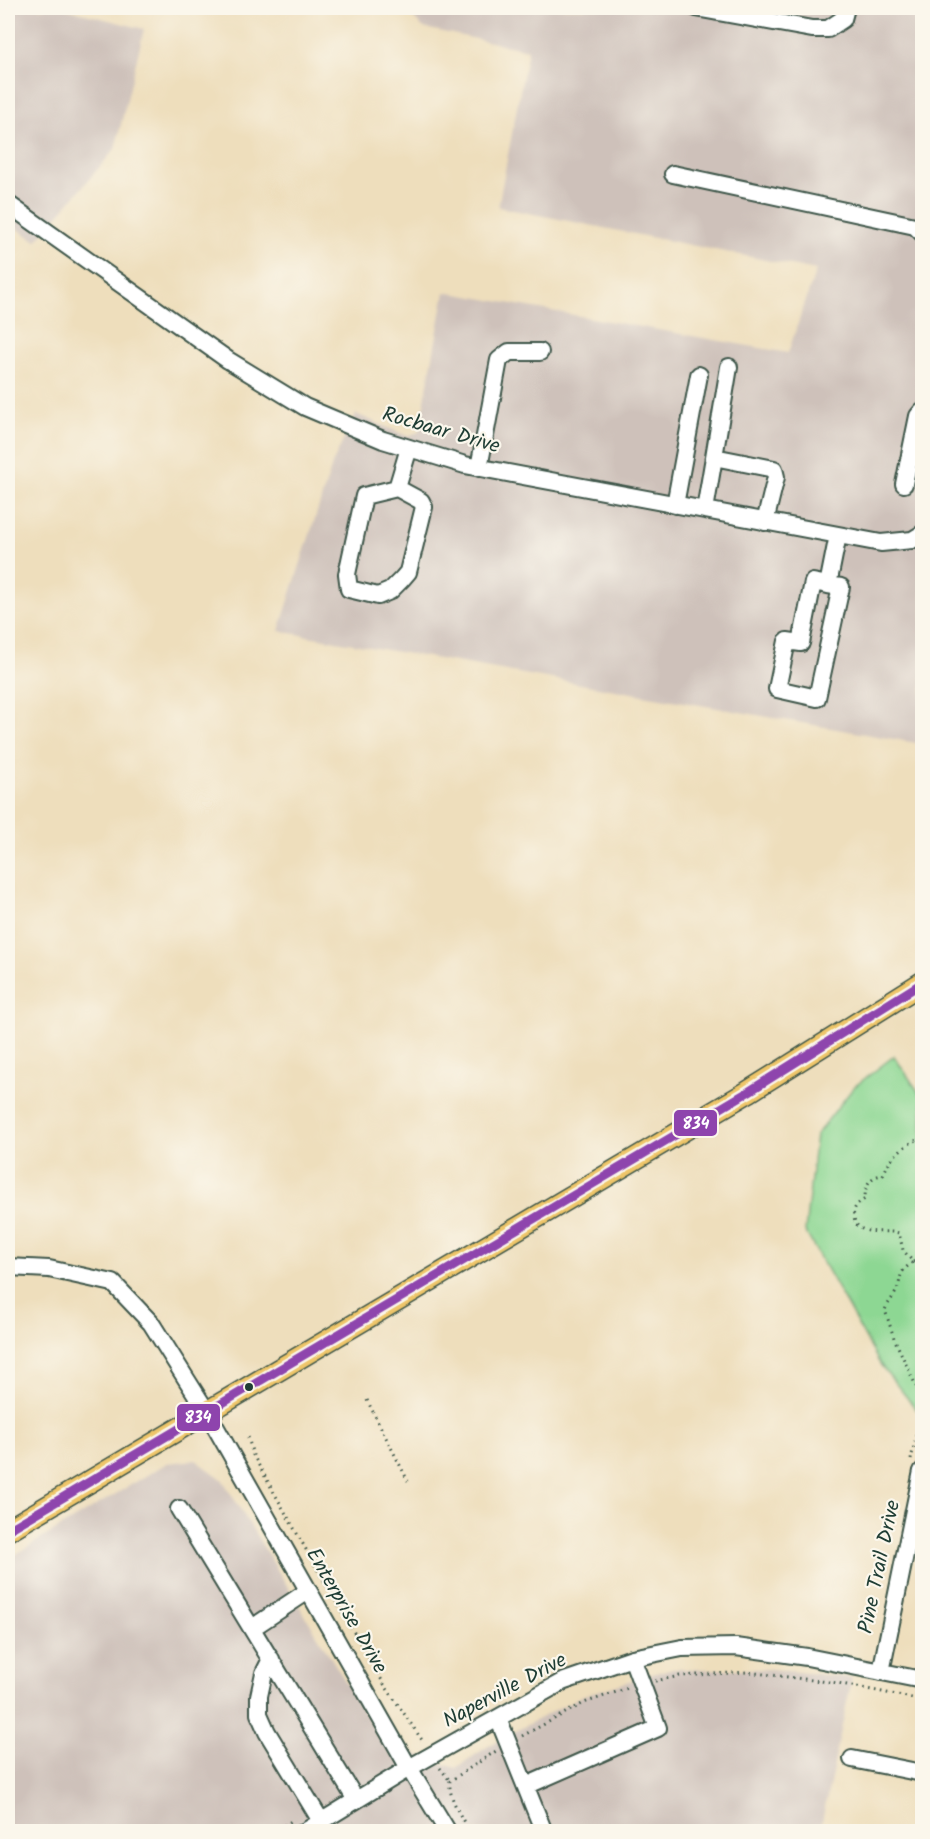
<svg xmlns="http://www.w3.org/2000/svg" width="930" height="1839" viewBox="0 0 930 1839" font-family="Kalam,sans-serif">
  <rect width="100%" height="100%" fill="#fbf7ec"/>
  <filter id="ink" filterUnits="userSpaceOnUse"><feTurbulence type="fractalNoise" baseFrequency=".0167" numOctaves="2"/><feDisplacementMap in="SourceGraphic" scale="12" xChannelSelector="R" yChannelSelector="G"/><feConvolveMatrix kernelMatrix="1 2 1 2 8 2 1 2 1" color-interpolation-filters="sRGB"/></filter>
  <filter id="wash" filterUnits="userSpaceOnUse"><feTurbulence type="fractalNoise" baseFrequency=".008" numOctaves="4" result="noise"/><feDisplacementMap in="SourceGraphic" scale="24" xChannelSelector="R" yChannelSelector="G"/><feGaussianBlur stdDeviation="1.35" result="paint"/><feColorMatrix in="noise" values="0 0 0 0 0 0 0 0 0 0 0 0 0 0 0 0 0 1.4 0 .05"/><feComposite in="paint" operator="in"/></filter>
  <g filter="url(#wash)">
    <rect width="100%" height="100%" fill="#eedebc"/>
    <path fill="#cec1ba" d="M8,8H62L144,29L115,149L36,241L13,226L8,233Z
      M402,8H922V744L279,631L333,462L356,414L407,436L419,432L445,292L788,353L816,270L498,207L528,50L424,28Z
      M196,1460L222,1479L383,1743L456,1768L490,1745L581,1696L669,1669H771L852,1678L820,1831L8,1832V1559L167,1463Z"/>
    <path fill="#8dd793" stroke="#568a64" stroke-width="1.5" d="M894,1056L922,1097V1402L917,1410L880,1364L805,1231L816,1135L854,1087Z"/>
  </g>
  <g filter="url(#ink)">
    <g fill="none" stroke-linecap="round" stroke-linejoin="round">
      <defs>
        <path id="minor" d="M696,8L812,29H828L843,19L846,8
          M673,174L915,226L922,233
          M8,204L228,360L305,407L383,440L465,465L881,543L912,540L922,534
          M714,457L729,367
          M479,468L499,360L509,352H540
          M904,484L918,416L922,411
          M397,488L421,501L424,507L408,572L402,579L390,591L378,596L349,589L347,574L364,496L397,488L409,448
          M675,505L699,375
          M705,510L714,457L774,469L776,477L765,522
          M828,585L813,582L801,643L787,641L777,689L817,698L841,587L828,585L838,535
          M8,1267L49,1269L113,1283L151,1323L207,1412L409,1768L448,1832
          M179,1509L356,1800
          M252,1628L308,1591
          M271,1659L264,1673L259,1696V1714L267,1732L321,1821
          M881,1672L922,1471
          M498,1718L544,1832
          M852,1759L922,1773
          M526,1786L658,1728L632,1658
          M304,1832L409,1768L562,1682L632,1658L682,1648L736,1647L807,1657L922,1680"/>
        <path id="major" d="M8,1530L748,1092L922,983"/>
      </defs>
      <use href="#minor" stroke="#3e5548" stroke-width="20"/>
      <use href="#major" stroke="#3e5548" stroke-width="24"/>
      <path stroke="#3e5548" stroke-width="3" stroke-dasharray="1.5 4.5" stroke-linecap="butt" d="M922,1138C903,1145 891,1156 883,1175C869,1176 865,1186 865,1199C858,1203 852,1208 854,1218C858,1238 884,1229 899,1233L903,1250L913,1262C896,1274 903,1277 896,1292C892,1299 888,1303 885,1310L894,1338L922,1399
        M913,1262L922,1258
        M367,1400L408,1481
        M248,1437L253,1455L308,1553L384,1684L424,1743
        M911,1460L922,1406
        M655,1681L680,1676L747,1672L837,1683L922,1700
        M522,1736L584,1703L628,1688
        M440,1768L450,1781
        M274,1832L293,1820
        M469,1832C462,1817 448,1798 450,1781L496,1751"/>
      <use href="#minor" stroke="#fff" stroke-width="16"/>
      <use href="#major" stroke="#eec569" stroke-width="21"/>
      <defs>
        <path id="bus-1" d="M8,1530L748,1092L922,983"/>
      </defs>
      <use href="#bus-1" stroke="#fbf7ec" stroke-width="14"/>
      <use href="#bus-1" stroke="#8e44ad" stroke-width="9"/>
    </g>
  </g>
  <circle fill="#1f3d34" stroke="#fbf7ec" stroke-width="2" cx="249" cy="1387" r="5"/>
  <g text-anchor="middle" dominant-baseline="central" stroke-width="4.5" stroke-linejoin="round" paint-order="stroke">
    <g font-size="21" fill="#1f3d34" stroke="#fbf7ec">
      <text transform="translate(441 431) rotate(16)">Rocbaar Drive</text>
      <text transform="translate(880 1567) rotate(-78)">Pine Trail Drive</text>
      <text transform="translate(346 1611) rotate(60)">Enterprise Drive</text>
      <text transform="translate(505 1691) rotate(-28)">Naperville Drive</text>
    </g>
  </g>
  <g stroke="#fbf7ec" stroke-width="2">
    <rect x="673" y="1109" width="45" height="28" rx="6" fill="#8e44ad"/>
    <rect x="176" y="1403" width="45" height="29" rx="6" fill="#8e44ad"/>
  </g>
  <g font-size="16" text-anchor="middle" font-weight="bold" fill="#fff">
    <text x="696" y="1129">834</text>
    <text x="198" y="1423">834</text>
  </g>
  <rect width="930" height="1839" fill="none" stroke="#fbf7ec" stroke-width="30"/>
</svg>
